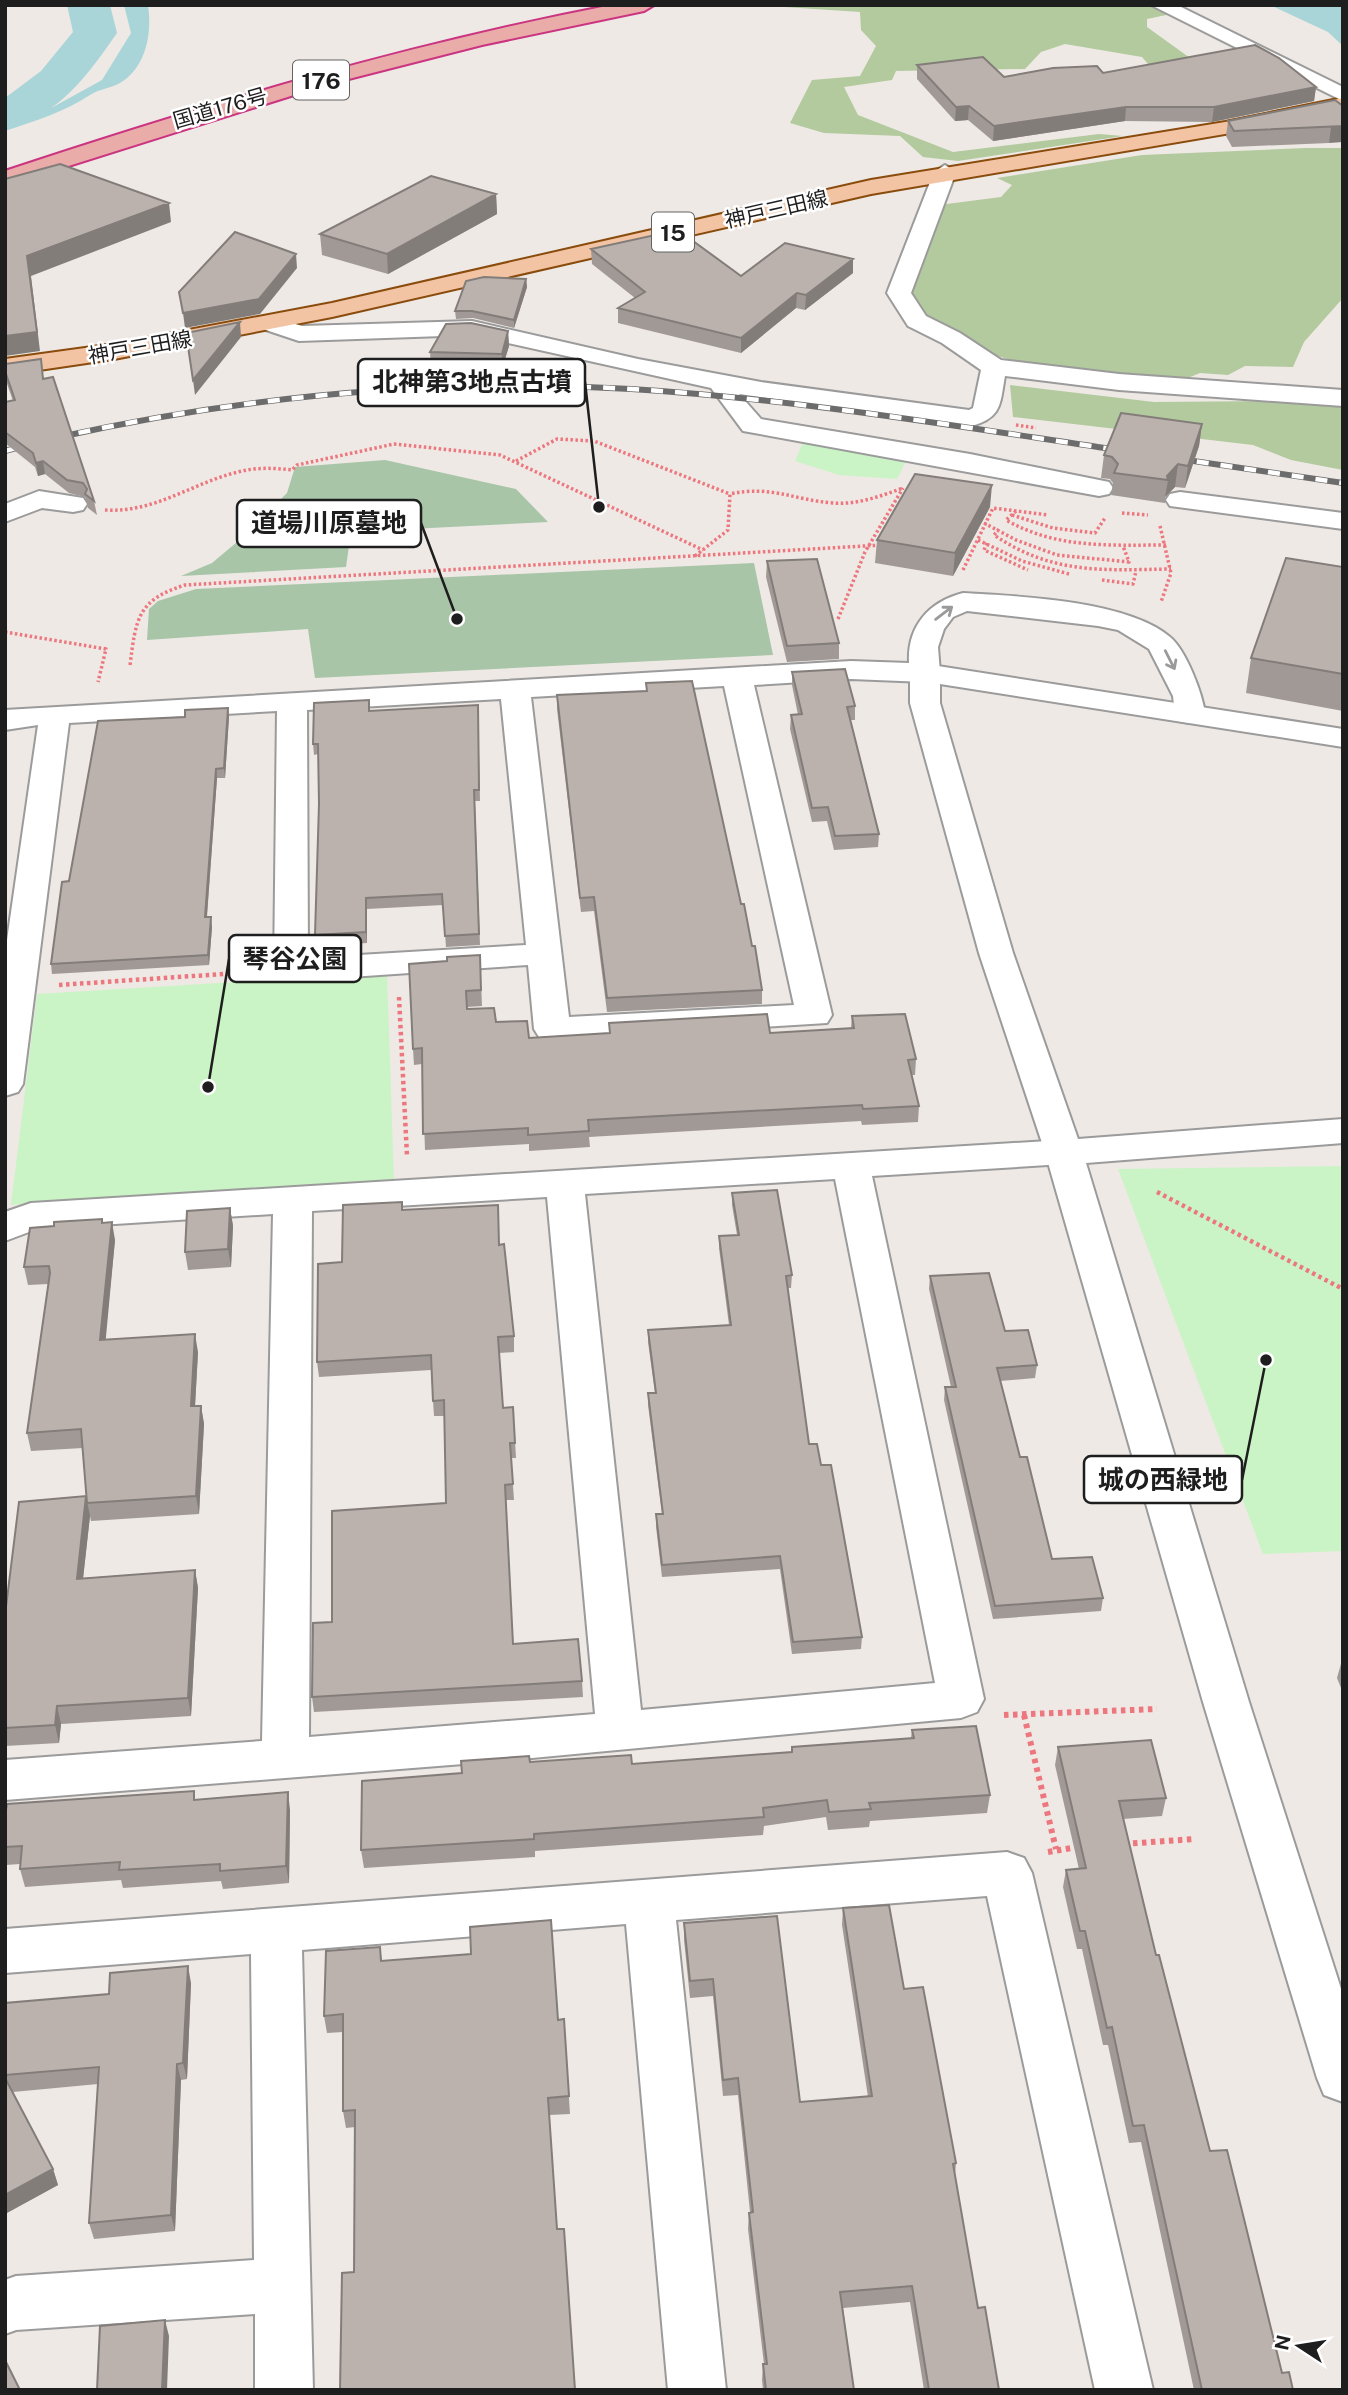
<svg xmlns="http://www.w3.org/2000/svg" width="1348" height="2395" viewBox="0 0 1348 2395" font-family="'Public Sans','Noto Sans JP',sans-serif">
  <rect width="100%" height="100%" fill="#eee9e5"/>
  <path fill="#b2ca9d" d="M755,5H1147L1171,14L1147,19V27L1197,63L1155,72L1142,57L1065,44L1041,52L1025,69L896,71L892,80L844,87L858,115L953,152L1099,134L1123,136L958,161L923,157L900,136L824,133L790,123L812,80L860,76L876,46L861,30L860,12Z
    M1306,148H1343V298L1304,342L1293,367L1245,366L1228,375L1200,373L1173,384L1021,363L987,353L926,321L911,294L939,205L1001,197L1012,185L997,178L1142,155Z
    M1010,385L1154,402L1277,401L1343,405V470L1291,460L1253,445L1013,417Z"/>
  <path fill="#a8c5a8" d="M385,460L516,489L548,522L351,532L346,567L181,576L212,563L243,537L287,493L295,467Z
    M754,563L773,655L315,678L308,629L147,640L149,609L158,601L196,589Z"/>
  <path fill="#caf4c5" d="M804,441L908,457L897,479L839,475L795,461Z
    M387,973L394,1180L11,1205L37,994Z
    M1343,1166V1551L1263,1554L1118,1169Z"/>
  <path fill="#a9d5d8" d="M124,5H148C152,32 147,67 120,83C111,88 99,89 90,95C64,112 35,121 5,131V118L27,109L42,111L53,107L102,80L131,33Z
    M1270,5L1343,7V46L1328,32Z"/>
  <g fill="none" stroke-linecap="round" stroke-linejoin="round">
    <path fill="#a9d5d8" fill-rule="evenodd" d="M67,5H110L117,33C87,76 59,116 5,129V98L41,71L73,32Z"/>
    <defs>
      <path id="minor" d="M1151,5H1177L1343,87V101Z
        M945,165L956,172L911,293L926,316L960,333L1001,360L1119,374L1343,390V406L1119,390L1005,376C1000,404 1002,418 971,426L739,394L761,419L970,454L1109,482L1113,488L1109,494L1099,496L743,431L711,388L472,335L299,341L263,329L260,324L263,319L272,317L302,326L472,321L638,359L761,382L969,410L973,408L981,370L942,343L908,326L887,293L934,172Z
        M39,491L83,498L87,504L83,510L73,512L42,508L5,522V504Z
        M1180,492L1343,513V529L1170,506L1166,500L1170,494Z
        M963,593C1019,596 1128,601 1170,637C1186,650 1203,695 1205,714L1201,721L1190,723L1179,721L1175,714L1173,696L1149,649L1118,630L1098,626L967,611L953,617L944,629L938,647L940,673L936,679L925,682L851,679L754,685L832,1015L827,1023L552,1040L539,1037L534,1029L528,965L291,981L279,977L274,970L277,711L69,723L23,1084L18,1092L5,1096V954L38,725L5,730V710L851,661L909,663C907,627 928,602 963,593ZM724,686L794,1005L569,1017L531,697ZM501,699L526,945L308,958L307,710Z
        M1064,1140L1077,1143L1083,1152L1077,1161L1064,1164L872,1176L984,1699L977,1712L961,1718L489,1762L5,1800V1760L262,1741L273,1214L37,1229L5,1241V1212L31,1203ZM835,1179L935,1683L641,1710L585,1194ZM547,1197L595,1714L309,1737L312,1211Z
        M1007,1852L1024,1858L1032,1873L1153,2390H1095L987,1896L676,1920L726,2390H668L626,1924L302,1950L313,2390H255V2314L16,2330L5,2334V2280L16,2276L254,2260L251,1954L5,1973V1929Z"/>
      <path id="tertiary" d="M925,664L1343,729V747L940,684V703L1013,953L1078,1139L1343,1119V1143L1086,1163L1249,1702L1343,1995V2102L1324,2095L1317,2078L1203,1702L1045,1152L979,953L910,703V673L914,667Z"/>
      <path id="primary" d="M1343,98V110L1284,124L871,194L332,317L114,359L5,375V359L114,344L332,303L871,180L1225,122Z"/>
      <path id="trunk" d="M612,5H654L644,11L482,45L329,84L5,186V171C204,105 405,45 612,5Z"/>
    </defs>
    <use href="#minor" stroke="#9b9b9b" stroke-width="4"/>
    <use href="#tertiary" stroke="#9b9b9b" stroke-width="4"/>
    <use href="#primary" stroke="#8a4c0d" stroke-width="4"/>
    <use href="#trunk" stroke="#ca3481" stroke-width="4"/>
    <path stroke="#ed777e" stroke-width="3.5" stroke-dasharray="2.5 2.5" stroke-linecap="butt" d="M1016,425L1036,428
      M516,461L557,439L594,441L730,494
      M105,510C155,513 192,483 238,472C256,467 274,468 292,470L297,465L394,444L500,455L703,550
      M1016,511L1006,520C1057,549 1109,545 1166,545
      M1122,513L1148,515
      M1012,515L1053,528L1095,533L1105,518
      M984,523L1016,540L1057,555L1129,562L1123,546
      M1160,526L1171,573L1161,602
      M999,529L994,535C1053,575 1104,570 1171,569
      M978,540L1022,561L1069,574
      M987,543L984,550L1028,570
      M695,556L728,530L730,494C771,485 794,500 833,503C857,505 881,496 903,488
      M963,570L993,508L1048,515
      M1102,580L1133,584L1136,571
      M838,619L865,552L903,488
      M5,632L106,649L98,682
      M130,665C136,619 137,600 185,585L882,545"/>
    <path stroke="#ed777e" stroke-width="4.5" stroke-dasharray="3.5 3.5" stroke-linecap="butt" d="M59,985L253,972
      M399,997L407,1156
      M1157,1192L1343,1289"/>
    <path stroke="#ed777e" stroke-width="6" stroke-dasharray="4.5 4.5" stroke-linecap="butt" d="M1004,1715L1157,1709
      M1024,1715L1056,1849
      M1124,1844L1194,1839
      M1048,1852L1077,1847"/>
    <use href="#minor" fill="#fff" fill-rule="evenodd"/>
    <use href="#tertiary" fill="#fff" fill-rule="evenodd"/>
    <use href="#primary" fill="#f3c4a4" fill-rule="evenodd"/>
    <use href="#trunk" fill="#e9aca9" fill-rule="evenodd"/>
    <defs>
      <path id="rail" d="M55,438C244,396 436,378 631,389C796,399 961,427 1125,451
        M5,451L31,444
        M1173,458L1343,483"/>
    </defs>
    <use href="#rail" stroke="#6c6c6c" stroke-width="6"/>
    <use href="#rail" stroke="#fff" stroke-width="4.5" stroke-dasharray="12" stroke-linecap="butt"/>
  </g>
  <path fill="#a19996" d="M917,65L1004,77L1103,73L1316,87L1314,101L1212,122L1125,121L993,141L968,120L955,121L917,79Z
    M1343,106L1329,143L1232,147L1226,136L1228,121Z
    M496,194L497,214L388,274L322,255L320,234Z
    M591,249L741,276L853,273L805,310L796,308L741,353L618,323V308L635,298L592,264Z
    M526,279L527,287L514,328L473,318L456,319L455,311Z
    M508,331L509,346L502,369L431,367L430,352Z
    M5,364L94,501L97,515L88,508L85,497L69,493L45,474L38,476L35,467L5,443V402L13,401L5,378Z
    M1202,424L1199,446L1185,488L1175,487L1165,497V503L1111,495L1113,483L1110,479L1101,478L1104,455Z
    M990,507L953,576L875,563L877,540Z
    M767,561L839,643V659L787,662L766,577Z
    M1343,567V711L1246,693L1251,658Z
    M792,672L855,706V720H850L879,834L878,847L834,850L827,821L812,822L790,729L791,715H798L792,685Z
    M646,683L741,904L762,990V1004L607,1012L594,911L581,912L557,709V695L646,691Z
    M478,705L480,801H475L480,945L446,947L443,905L367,909V943L316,946L315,935L319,804L318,754L314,755L313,744L370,711Z
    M228,708L229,717L225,778H217L207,917L212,927L209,965L52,974L51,964L69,881L185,717Z
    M480,955L482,1006L467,1007V1009L529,1038L609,1034V1023L770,1033L851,1028L852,1016L916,1059L915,1075H912L919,1106L918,1122L862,1125L861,1121L589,1137L590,1147L529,1151V1144L425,1150L422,1064L414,1065L413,1049L447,961Z
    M732,1193L792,1275L791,1288H788L809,1444L821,1465L862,1637L861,1649L792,1654L780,1569L662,1577L656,1527V1514H662L648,1405V1393H655L648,1342V1330L729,1325L719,1248V1236L737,1235L732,1205Z
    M230,1208L233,1226L231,1267L188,1270L185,1252Z
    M403,1210L499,1245L514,1336V1352L499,1353L503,1408L513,1407L516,1458H511L514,1500H506L513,1644L582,1681L583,1697L314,1712L312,1697L332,1622L446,1503L444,1416H434L431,1370L319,1377L317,1362L342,1262Z
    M103,1223L115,1240L105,1339L198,1352L195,1406H201L204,1424L199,1514L91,1521L90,1516L83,1578L195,1570L198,1588L191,1716L61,1724L59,1743L5,1746V1615L86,1496L83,1448L31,1451L27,1433L48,1284L28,1285L24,1267Z
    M930,1276L1005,1331L1037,1365L1035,1378L1000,1381L1020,1457L1052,1559L1103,1598L1101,1611L993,1619L944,1400L945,1387H951L929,1289Z
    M1342,1660H1343V1693L1337,1678Z
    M912,1730L990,1795L987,1813L870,1821L869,1827L828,1830L826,1817L764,1826L763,1835L535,1851V1857L364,1868L361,1850L462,1773L530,1762L632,1764L791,1752L792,1747L911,1738Z
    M1058,1747L1166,1798L1162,1816L1123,1819L1156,1955L1210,2151L1282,2373L1293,2390H1194L1141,2142L1129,2143L1108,2045H1103L1082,1949H1077L1063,1887L1066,1870L1079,1869L1055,1765Z
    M196,1800L290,1810L289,1883L223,1889L221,1881L123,1888L121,1880L25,1887L20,1869V1864L6,1865L5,1861V1815Z
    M843,1908L904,1989L956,2163L955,2175L978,2308L999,2390H924L910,2302L843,2308L854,2390H763L762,2380L763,2364H764L748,2229L749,2213L750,2212L738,2095L723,2096L713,1996L690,1998L684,1940V1923L800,2102L868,2097L842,1925Z
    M380,1947L382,1961L558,2020L564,2019L570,2114L549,2115L354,2272L355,2127L346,2128L343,2111V2032L327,2033L324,2016Z
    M191,1983L187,2079L181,2080L175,2231L94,2239L89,2223L98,2084L13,2092L53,2169L58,2185L5,2214V2003L109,1994Z"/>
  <path fill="#837d7a" d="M1316,87L1314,101L1212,122L1214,107Z
    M969,106L968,120L955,121L956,107Z
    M1126,107L1125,121L993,141L994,126Z
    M1343,126V142L1329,143L1331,127Z
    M496,194L497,214L388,274L387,254Z
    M169,203L171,222L31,276L40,351L5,356V336L27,256Z
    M296,254L297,268L260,314L185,328L183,313Z
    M853,259V273L805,310L806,295Z
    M526,279L527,287L514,328V320Z
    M797,293L796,308L741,353V338Z
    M240,322L241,337L195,395L193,380Z
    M508,331L509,346L502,369V354Z
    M1202,424L1199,446L1185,488L1188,466Z
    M43,461L45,474L38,476L36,463Z
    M1178,464L1175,487L1165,497L1168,480L1167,476Z
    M992,485L990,507L953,576L955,553Z
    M228,708L229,717L225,778L224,768Z
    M216,769L217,778L206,927L205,917Z
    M366,898L367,909V943L366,932Z
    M211,917L212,927L209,965L208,955Z
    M230,1208L233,1226L231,1267L228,1249Z
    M112,1222L115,1240L104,1358L100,1340Z
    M195,1334L198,1352L194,1424L191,1406Z
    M201,1406L204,1424L199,1514L196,1496Z
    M86,1496L90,1516L81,1597L77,1579Z
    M195,1570L198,1588L191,1716L188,1698Z
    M57,1706L61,1724L59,1743L55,1725Z
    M288,1792L290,1810L289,1883L286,1866Z
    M188,1966L191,1983L187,2079L183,2063Z
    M177,2064L181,2080L175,2231L171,2215Z
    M53,2169L58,2185L5,2214V2195Z
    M165,2320L169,2336L167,2390H162Z"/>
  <path fill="#bbb2ae" stroke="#837d7a" stroke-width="2" d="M1255,45L1279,58L1316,87L1214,107H1126L994,126L969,106L956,107L917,65L983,57L1004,77L1053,68L1097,66L1103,73Z
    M1335,100L1343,106V126L1234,131L1228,121Z
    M60,164L169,203L27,256L37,332L5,336V179Z
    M431,176L496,194L387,254L320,234Z
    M678,230L741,276L785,243L853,259L806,295L797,293L741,338L618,308L645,292L591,249Z
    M235,232L296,254L259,299L183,313L179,292Z
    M484,277L526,279L514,320L472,311H455L466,281Z
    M240,322L193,380L186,333Z
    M471,323L508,331L502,354L430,352L446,324Z
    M41,359L43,379L53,377L94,501L85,494L87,489L83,483L67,480L43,461L36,463L33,453L5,432V402L15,400L5,371V364Z
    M1121,413L1202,424L1188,466L1178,464L1167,476L1168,480L1114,473L1118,464L1112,457L1104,455Z
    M915,474L992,485L955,553L877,540Z
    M1286,558L1343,567V674L1251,658Z
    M817,559L839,643L787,646L767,561Z
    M845,669L855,706L847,707L879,834L835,836L828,807L812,808L791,715L802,714L792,672Z
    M692,681L741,904H744L752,946H755L762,990L607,998L594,897L580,898L557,695L647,691L646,683Z
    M369,700V711L478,705L479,790H474L479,934L445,936L442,894L366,898V932L315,935L319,804L318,744H313L314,703Z
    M228,708L224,768L216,769L205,917H211L208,955L51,964L62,882L69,881L98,721L185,717V710Z
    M480,955L481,990L466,991L467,1009L494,1008L496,1022L527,1021L529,1038L610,1033L609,1023L767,1014L770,1033L854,1028L852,1016L905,1014L916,1059L908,1060L919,1106L863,1109L862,1105L588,1120L589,1131L528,1135V1128L423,1134L422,1048L413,1049L409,964L447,961V957Z
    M777,1190L792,1275L786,1276L809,1444H817L821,1465H831L862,1637L793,1642L780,1556L662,1565L656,1514H663L648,1393H656L648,1330L731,1325L719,1236L739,1235L732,1193Z
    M402,1202V1210L498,1205L499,1245L504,1244L514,1336L498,1337L503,1408L513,1407L515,1443H510L513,1484L505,1485L513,1644L578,1639L582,1681L312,1697L313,1623L332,1622V1511L446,1503L444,1400L433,1401L431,1355L317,1362L318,1264L342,1262L343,1205Z
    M230,1208L228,1249L185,1252L187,1211Z
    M102,1219V1223L112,1222L100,1340L195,1334L191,1406H201L196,1496L87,1503L81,1429L27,1433L50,1273L49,1266L24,1267L30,1228L54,1226V1222Z
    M989,1273L1005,1331L1028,1330L1037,1365L997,1368L1020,1457H1027L1052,1559L1092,1557L1103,1598L995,1606L945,1387H956L930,1276Z
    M86,1496L77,1579L195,1570L188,1698L57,1706L55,1725L5,1728V1615L19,1502Z
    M976,1726L990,1795L869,1803L871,1809L829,1812L827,1800L763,1808L764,1817L534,1834V1839L361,1850L362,1781L462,1773L461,1761L529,1756L530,1762L631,1755L632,1764L792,1752V1747L914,1738L912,1730Z
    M1151,1740L1166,1798L1119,1801L1156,1955H1159L1210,2151L1227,2150L1282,2373L1289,2372L1293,2390H1202L1144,2125L1133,2126L1112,2027L1107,2028L1085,1931H1080L1066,1870L1086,1868L1058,1747Z
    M194,1791V1800L288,1792L286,1866L220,1871V1864L119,1870L120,1862L20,1869L22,1846L5,1847V1815L7,1804Z
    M889,1905L904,1989L923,1987L956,2163L953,2164L978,2308L985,2307L999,2390H929L912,2286L840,2292L854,2390H766L763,2364H767L749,2213L753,2212L738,2078L723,2080L713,1979L690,1981L684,1923L777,1916L800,2102L872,2096L843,1908Z
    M551,1920L558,2020L564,2019L569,2096L548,2098L557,2229H564L575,2390H340L342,2273L354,2272L355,2110L343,2111V2014L324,2016L326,1951L380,1947L381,1961L471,1954L470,1927Z
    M188,1966L183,2063L177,2064L171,2215L89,2223L99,2067L5,2075V2003L109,1994L110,1973Z
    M5,2078L53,2169L5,2195Z
    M165,2320L162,2390H97L100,2326Z
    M5,2360L20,2390H5Z"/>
  <defs><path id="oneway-shaft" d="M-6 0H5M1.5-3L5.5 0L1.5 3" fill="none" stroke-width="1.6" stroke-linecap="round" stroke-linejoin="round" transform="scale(1.75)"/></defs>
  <g stroke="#9a9a9a">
    <use href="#oneway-shaft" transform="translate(944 613) rotate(-37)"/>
    <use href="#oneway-shaft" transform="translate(1170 660) rotate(63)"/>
  </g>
  <g text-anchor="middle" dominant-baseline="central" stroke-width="5" stroke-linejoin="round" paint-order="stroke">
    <g font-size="21" fill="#1e1e1e" stroke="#fff">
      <text transform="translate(220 108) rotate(-16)">国道176号</text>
      <text transform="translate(776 209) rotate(-13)">神戸三田線</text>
      <text transform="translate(140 347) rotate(-10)">神戸三田線</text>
    </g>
    <g fill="#fff" stroke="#626262" stroke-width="2">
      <rect x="293" y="60.5" width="56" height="39" rx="5"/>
      <rect x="652" y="212.5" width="42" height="39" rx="5"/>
    </g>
    <g font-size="23" font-weight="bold" fill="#1e1e1e">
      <text x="321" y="80">176</text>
      <text x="673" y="232">15</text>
    </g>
  </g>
  <path fill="none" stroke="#1e1e1e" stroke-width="2.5" d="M599 507L585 382M457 619L421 523M208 1087L229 959M1266 1360L1242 1480"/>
  <g fill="#1e1e1e" stroke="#fff" stroke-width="2.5">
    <circle cx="599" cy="507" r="7"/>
    <circle cx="457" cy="619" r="7"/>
    <circle cx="208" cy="1087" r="7"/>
    <circle cx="1266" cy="1360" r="7"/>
  </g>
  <g fill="#fff" stroke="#1e1e1e" stroke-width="2.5">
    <rect x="358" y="359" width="227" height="47" rx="7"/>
    <rect x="237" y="500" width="184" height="47" rx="7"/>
    <rect x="229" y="935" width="132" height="47" rx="7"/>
    <rect x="1084" y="1456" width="158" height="47" rx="7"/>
  </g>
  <g font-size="26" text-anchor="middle" font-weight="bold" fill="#1e1e1e">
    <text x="472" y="391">北神第3地点古墳</text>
    <text x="329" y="532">道場川原墓地</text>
    <text x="295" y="968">琴谷公園</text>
    <text x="1163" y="1489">城の西緑地</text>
  </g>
  <rect width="1348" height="2395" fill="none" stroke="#1e1e1e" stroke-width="14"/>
  <g transform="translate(1299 2346) rotate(282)" stroke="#ffffff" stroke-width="5" paint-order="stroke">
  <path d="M0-5L12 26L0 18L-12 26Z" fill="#1e1e1e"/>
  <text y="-10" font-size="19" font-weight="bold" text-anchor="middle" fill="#1e1e1e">N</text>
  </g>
</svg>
